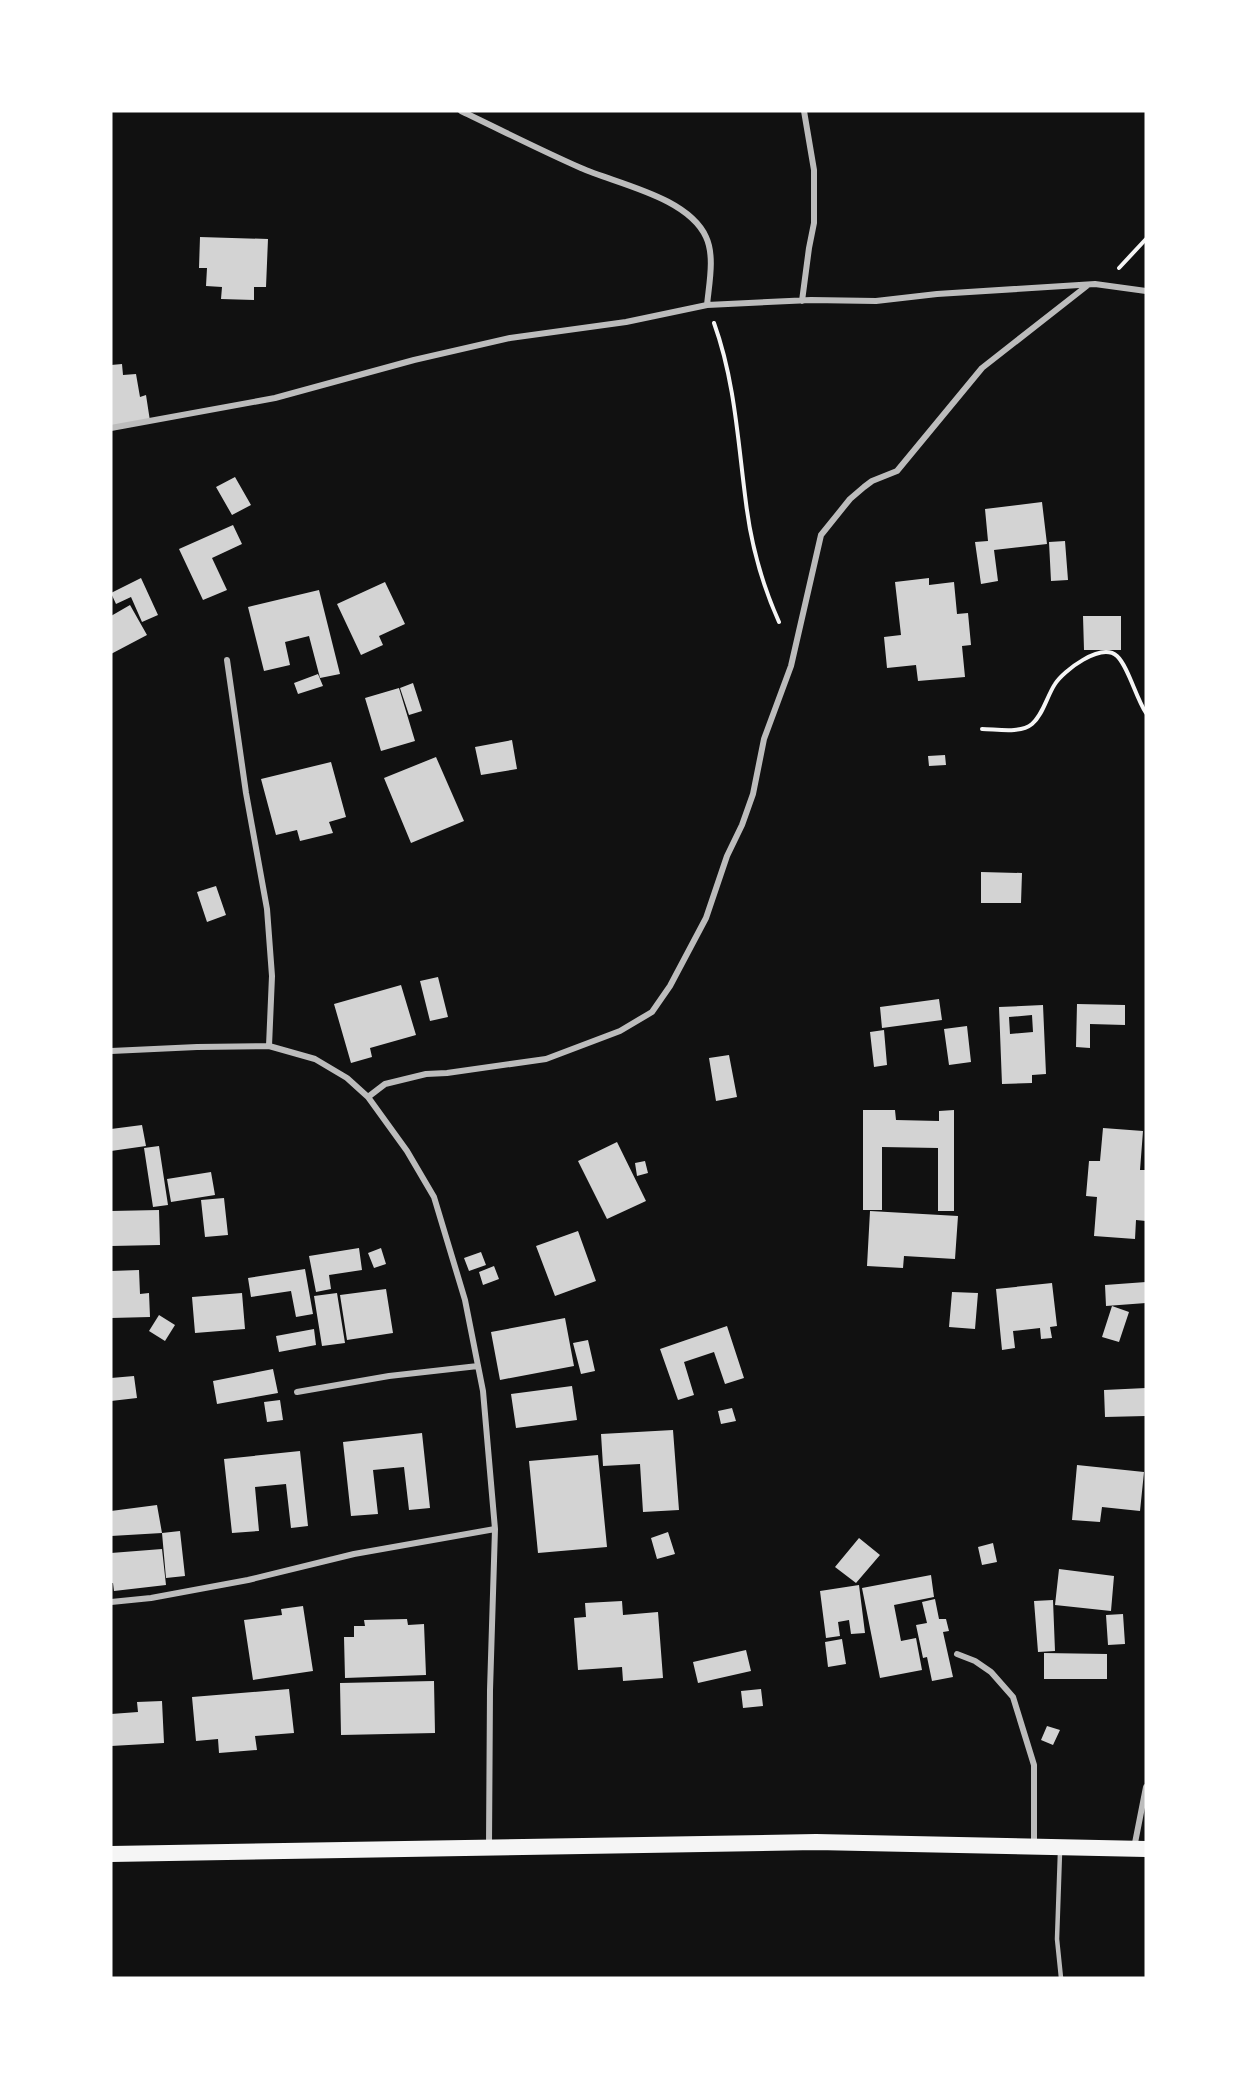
<svg xmlns="http://www.w3.org/2000/svg" width="1257" height="2089" viewBox="0 0 1257 2089" font-family="'PT Sans Narrow',sans-serif">
  <rect width="100%" height="100%" fill="#111"/>
  <path fill="#d3d3d3" fill-rule="evenodd" d="M200,237L268,239L266,287H254V300L221,299L222,287L206,286L207,268H199Z
    M122,364L123,375L136,374L140,397L146,395L150,421L111,426V365Z
    M235,477L251,505L232,515L216,487Z
    M1042,502L1047,544L994,550L998,581L981,584L975,542L988,541L985,509Z
    M233,525L242,544L212,558L227,590L203,600L179,549Z
    M1065,541L1068,580L1051,581L1049,542Z
    M141,578L158,615L142,622L131,597L116,604L111,593Z
    M929,578V585L954,582L957,614L968,613L971,645L962,646L965,677L918,681L916,665L887,668L884,637L901,635L895,582Z
    M385,582L405,624L379,636L383,645L361,655L337,604Z
    M319,590L340,674L320,678L309,636L285,642L290,665L264,671L248,607Z
    M130,605L147,635L111,654V616Z
    M1083,616H1121V650H1084Z
    M318,674L323,686L298,694L294,683Z
    M413,683L422,711L409,715L400,688Z
    M399,688L415,741L381,751L365,698Z
    M512,740L517,769L481,775L475,747Z
    M945,755L946,765L929,766L928,756Z
    M436,757L464,821L411,843L384,778Z
    M331,762L346,817L329,822L333,833L300,841L297,830L276,835L261,779Z
    M981,872L1022,873L1021,903H981Z
    M216,886L226,915L207,922L197,892Z
    M438,977L448,1017L430,1021L420,981Z
    M401,985L416,1035L370,1048L372,1057L351,1063L334,1004Z
    M939,999L942,1020L882,1028L880,1007Z
    M1077,1004L1125,1005V1025L1090,1024V1048L1076,1047Z
    M1043,1005L1046,1074L1032,1075V1083L1002,1084L999,1007ZM1032,1015L1033,1032L1010,1034L1009,1017Z
    M967,1026L971,1062L949,1065L944,1029Z
    M884,1030L887,1065L874,1067L870,1032Z
    M729,1055L737,1097L716,1101L709,1058Z
    M863,1110H895L896,1120L939,1121V1111L954,1110V1211H938V1148L882,1147V1210H863Z
    M142,1125L146,1146L111,1151V1129Z
    M1103,1128L1143,1131L1140,1170H1146V1221L1136,1220L1135,1239L1094,1236L1097,1197L1086,1196L1089,1161H1100Z
    M617,1142L646,1201L607,1219L578,1161Z
    M159,1146L168,1205L153,1207L144,1148Z
    M645,1161L648,1173L637,1176L635,1163Z
    M211,1172L215,1195L171,1202L167,1179Z
    M224,1198L228,1235L205,1237L201,1200Z
    M159,1210L160,1245L111,1246V1211Z
    M870,1211L958,1216L955,1259L904,1256L903,1268L867,1266Z
    M578,1231L596,1281L555,1296L536,1246Z
    M359,1248L362,1270L329,1275L331,1289L316,1292L309,1256Z
    M381,1248L386,1264L374,1268L368,1253Z
    M481,1252L486,1265L469,1271L464,1258Z
    M494,1266L499,1279L483,1285L479,1272Z
    M305,1269L313,1314L296,1317L291,1291L251,1297L248,1278Z
    M139,1270L140,1294L149,1293L150,1317L111,1318V1271Z
    M1146,1282V1303L1106,1306L1105,1285Z
    M1052,1283L1057,1326L1050,1327L1052,1338L1041,1339L1040,1328L1013,1331L1015,1348L1002,1350L996,1289Z
    M386,1289L393,1333L347,1340L340,1295Z
    M952,1292L978,1293L975,1329L949,1327Z
    M242,1293L245,1329L195,1333L192,1297Z
    M337,1293L345,1343L322,1346L314,1296Z
    M1112,1306L1129,1312L1119,1342L1102,1337Z
    M159,1315L175,1325L165,1341L149,1331Z
    M565,1318L574,1366L500,1380L491,1332Z
    M727,1326L744,1378L725,1384L714,1352L684,1362L694,1395L678,1400L660,1349Z
    M314,1329L316,1345L279,1352L276,1336Z
    M588,1340L595,1371L581,1374L573,1343Z
    M273,1369L278,1393L217,1404L213,1381Z
    M134,1376L137,1398L111,1401V1378Z
    M572,1386L577,1420L516,1428L511,1394Z
    M1146,1388V1416L1105,1417L1104,1390Z
    M280,1400L283,1420L267,1422L264,1402Z
    M732,1408L736,1421L721,1424L718,1411Z
    M673,1430L679,1510L643,1512L640,1464L603,1466L601,1434Z
    M422,1433L430,1508L409,1510L404,1467L373,1470L378,1514L351,1516L343,1442Z
    M300,1451L308,1526L291,1528L286,1484L255,1487L259,1531L232,1533L224,1459Z
    M598,1455L607,1547L538,1553L529,1461Z
    M1077,1465L1144,1472L1140,1511L1102,1507L1100,1522L1072,1520Z
    M157,1505L162,1533L111,1536V1511Z
    M180,1531L185,1576L166,1578L162,1533Z
    M668,1532L675,1554L657,1559L651,1538Z
    M859,1538L880,1555L856,1583L835,1567Z
    M993,1543L997,1562L982,1565L978,1547Z
    M162,1549L166,1585L114,1591L113,1583H111V1553Z
    M1059,1569L1114,1576L1111,1611L1055,1605Z
    M931,1575L934,1597L894,1605L901,1641L916,1638L922,1670L880,1678L862,1588Z
    M859,1585L865,1633L851,1634L849,1620L838,1622L840,1636L826,1638L820,1591Z
    M935,1599L939,1619H946L949,1631L943,1632L953,1677L932,1681L927,1657L923,1658L916,1625L927,1623L922,1602Z
    M1053,1600L1055,1651L1038,1652L1034,1601Z
    M622,1601L623,1615L658,1612L663,1678L623,1681L622,1667L578,1670L574,1618L586,1617L585,1603Z
    M303,1606L313,1671L253,1680L244,1620L282,1615L281,1609Z
    M1123,1614L1125,1644L1108,1645L1106,1615Z
    M407,1619L408,1625L424,1624L426,1675L345,1678L344,1637H354V1626H365L364,1620Z
    M842,1639L846,1664L828,1667L825,1642Z
    M746,1650L751,1671L698,1683L693,1662Z
    M1044,1653L1107,1654V1679H1044Z
    M434,1681L435,1733L341,1735L340,1683Z
    M289,1689L294,1733L255,1736L257,1750L219,1753L218,1739L196,1741L192,1697Z
    M761,1689L763,1706L743,1708L741,1691Z
    M162,1701L164,1743L111,1746V1714L138,1712L137,1702Z
    M1047,1726L1060,1730L1053,1745L1041,1740Z"/>
  <g fill="none" stroke-linecap="round" stroke-linejoin="round">
    <path stroke="#f5f5f5" stroke-width="4" d="M1119,268L1146,239
      M714,323C735,381 738,443 746,503C751,544 762,584 779,622
      M982,729C996,729 1020,734 1032,724C1043,715 1047,696 1055,684C1063,671 1101,642 1117,656C1128,666 1136,698 1146,713"/>
    <path stroke="#bcbcbc" stroke-width="4.5" d="M1060,1852L1057,1939L1061,1978"/>
    <path stroke="#bcbcbc" stroke-width="6" d="M461,111C501,130 540,150 581,168C617,184 688,197 706,237C715,256 709,284 707,305
      M802,301L809,248L814,223V170L804,111
      M111,428L275,398L414,360L510,338L626,322L707,305L811,300L876,301L937,294L1095,284L1146,291
      M227,660L246,793L267,909L272,976L269,1046
      M111,1051L197,1047L269,1046L315,1059L347,1078L368,1097L407,1151L434,1197L465,1300L483,1391L495,1529L490,1690L489,1845
      M368,1097L385,1084L426,1074L447,1073L546,1059L620,1031L652,1012L670,986L706,918L727,856L742,825L753,794L764,739L791,666L821,535L850,499L864,487L872,481L897,471L982,368L1088,285
      M297,1392L389,1376L478,1366
      M111,1602L151,1598L248,1580L354,1554L495,1529
      M957,1654L975,1661L991,1672L1013,1697L1034,1765V1846
      M1134,1848L1146,1787"/>
    <path stroke="#f5f5f5" stroke-width="16" d="M111,1854L816,1842L1146,1849"/>
  </g>
  <rect width="1257" height="2089" fill="none" stroke="#ffffff" stroke-width="225"/>
</svg>
